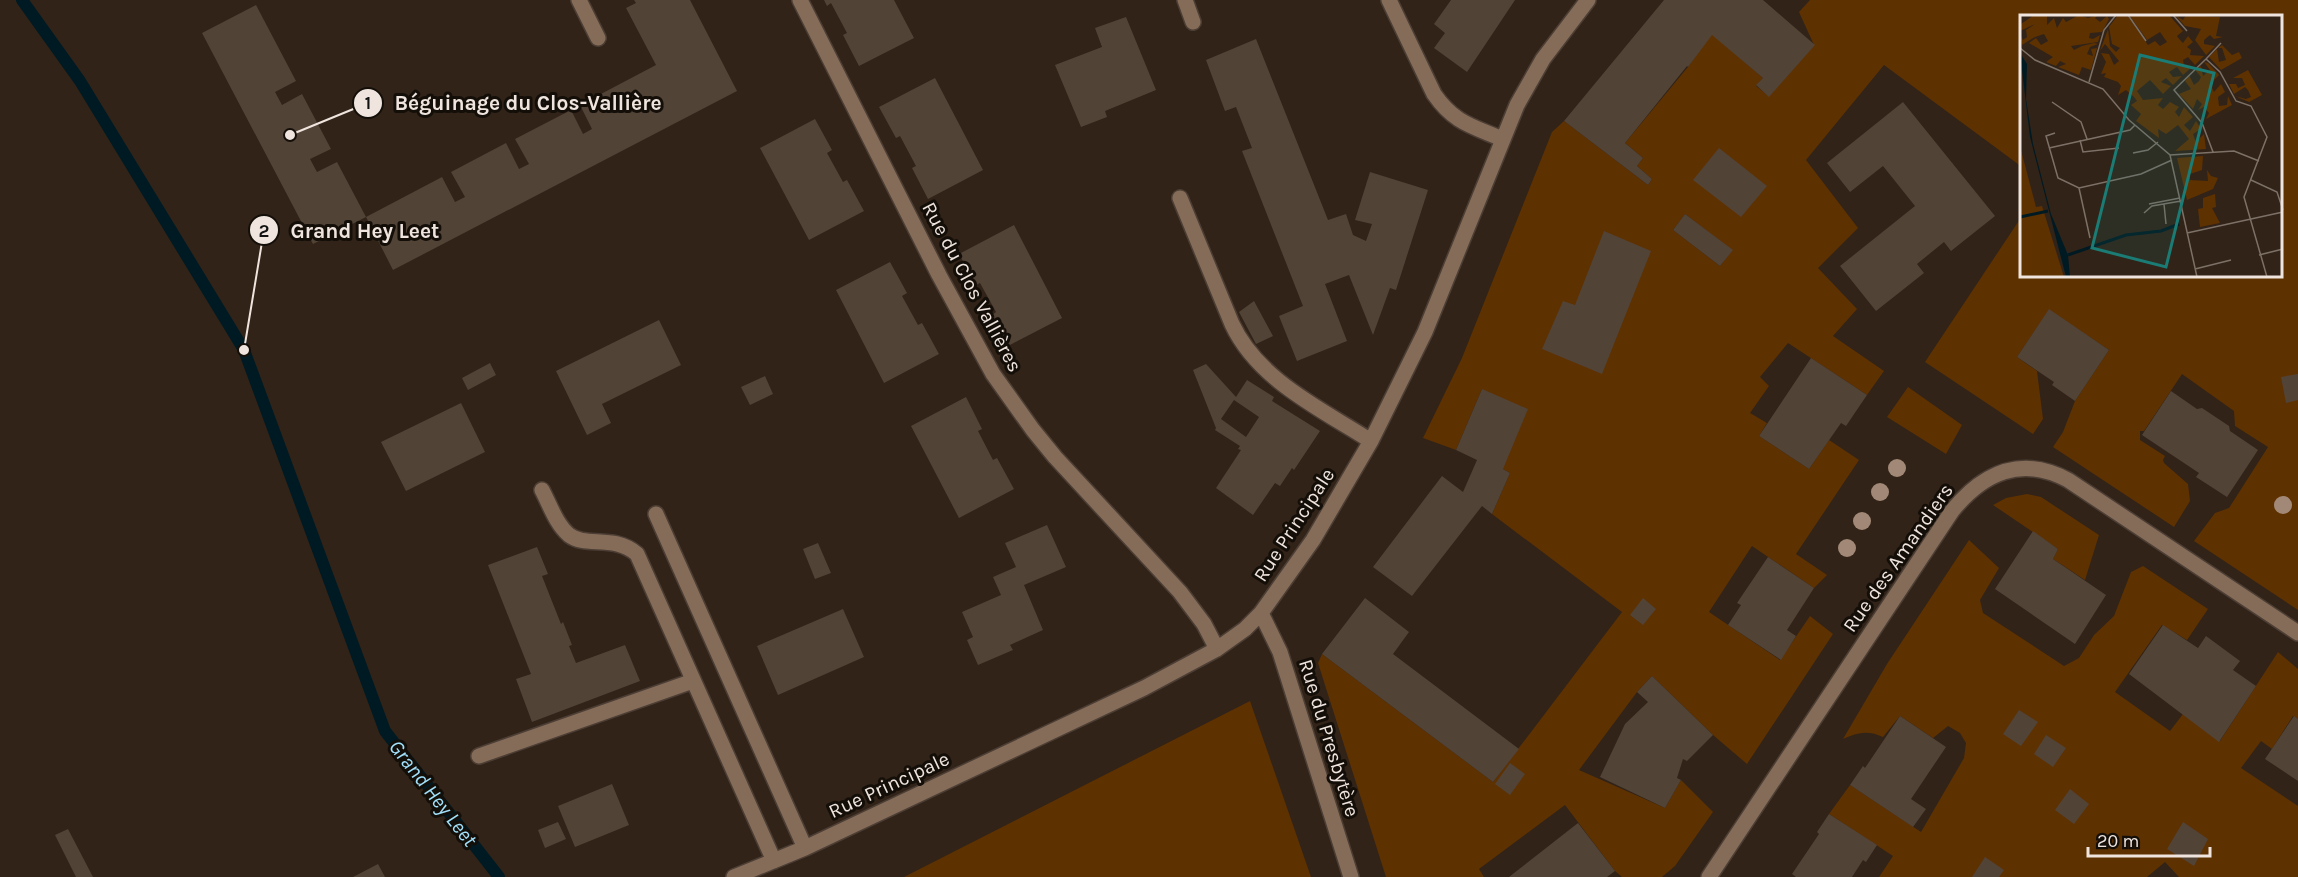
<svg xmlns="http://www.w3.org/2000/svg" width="2298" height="877" viewBox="0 0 2298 877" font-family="Karla,sans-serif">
  <rect width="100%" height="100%" fill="#312318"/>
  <path fill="#5e3101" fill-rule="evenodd" d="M1810,0H2298V610L2194,541L2215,513L2229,508L2268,447L2235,426L2234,411L2182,374L2144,431H2140V440L2165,456L2163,460L2164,463L2188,484L2190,501L2174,527L2053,447L2063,432L2075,401L2109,350L2049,310L2017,357L2037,371L2043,419L2033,434L1925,362L2022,216V276H2282V16H2022V167L1884,65L1806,160L1858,228L1818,268L1857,309L1833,336L1884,371L1867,395L1788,343L1760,377L1769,386L1750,413L1767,423L1759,436L1809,469L1829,440L1859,460L1796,554L1827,575L1814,588L1752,546L1709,612L1780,660L1810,616L1833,634L1747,764L1713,735L1652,676L1637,692L1579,770L1665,808L1681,780L1713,812L1675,866L1662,877H1622L1615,871L1565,805L1479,869L1484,877H1386L1318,663L1322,654L1493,782L1622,612L1492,514L1510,473L1503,469L1482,389L1456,450L1423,438L1462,358L1552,132L1564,121L1648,185L1652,179L1637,166L1643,158L1625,143L1688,67L1711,33L1763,78L1756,86L1769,96L1814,45L1799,12ZM1685,214L1732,250L1720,266L1673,230Z
    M1908,387L1962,425L1946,454L1887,417Z
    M2027,494L2041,497L2099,535L2085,580L2053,559L2058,549L1993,505L2006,498Z
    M1969,540L1999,568L1980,600L1983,613L2064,666L2079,658L2094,635L2114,616L2131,572L2143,566L2208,609L2187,640L2162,625L2115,692L2170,731L2183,714L2220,741L2278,652L2298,669V719L2293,716L2272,749L2261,741L2241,768L2298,806V877H2179L2165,862L2147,877H1879L1893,856L1829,814L1850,785L1921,832L1964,758L1966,743L1960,733L1948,726L1933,738L1900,716L1883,737C1869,730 1857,732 1843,739L1887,664Z
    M1250,701L1311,877H904Z"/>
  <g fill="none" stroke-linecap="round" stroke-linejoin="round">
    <path stroke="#001a23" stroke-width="12" d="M22,0L80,81L244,350L385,731L499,877"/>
  </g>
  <path fill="#524337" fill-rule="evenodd" d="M634,0H690L737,91L393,270L366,217L442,177L455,202L465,197L451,172L506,143L519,169L529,164L515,139L571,110L583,134L592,129L580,105L656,65L626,8L636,3Z
    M824,0H894L914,38L859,66L843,35L847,33L831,3L827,6Z
    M1451,0H1515L1467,72L1434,48L1445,33L1434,24Z
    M1664,0H1763L1815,45L1769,97L1756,85L1763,78L1712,35L1688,67L1687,66L1625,143L1643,158L1637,166L1652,179L1648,185L1564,121Z
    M256,5L296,81L275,92L282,105L302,94L331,149L310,159L317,172L337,162L366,217L313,244L202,33Z
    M1126,17L1156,90L1105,111L1107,117L1081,127L1055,65L1102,47L1095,28Z
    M1256,39L1328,220L1346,214L1353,235L1366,241L1372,224L1355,220L1370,172L1428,190L1396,290L1390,288L1373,335L1349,275L1325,284L1347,341L1297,361L1279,316L1303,306L1242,151L1252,148L1236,107L1225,111L1206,60Z
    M935,78L983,170L928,199L912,168L916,166L900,136L896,138L879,107Z
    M1903,102L1995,216L1951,251L1944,242L1917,264L1924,273L1876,311L1840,266L1915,206L1883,166L1850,192L1827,163Z
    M815,119L832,150L827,153L843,182L847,180L864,211L809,240L760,148Z
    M1719,148L1767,186L1741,217L1693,180Z
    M1685,214L1733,250L1720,266L1673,230Z
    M1014,225L1062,318L1008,346L992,315L996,312L980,283L976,285L959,254Z
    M1604,231L1651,251L1602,374L1542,349L1563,301L1575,305Z
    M890,262L907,293L902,296L918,325L922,323L939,354L884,383L836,290Z
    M1254,301L1273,336L1256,344L1239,312Z
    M2049,309L2109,350L2075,401L2052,385L2054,382L2017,357Z
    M659,320L681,365L602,404L611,423L587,435L556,371Z
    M1811,358L1867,395L1846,426L1841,423L1809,469L1759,436Z
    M490,363L496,375L468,390L462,378Z
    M1206,364L1236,397L1247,380L1274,397L1272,401L1320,431L1294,470L1292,468L1280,486L1275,483L1253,515L1216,488L1241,450L1238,449L1240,446L1215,430L1216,428L1193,370ZM1234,400L1259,417L1246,437L1221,419Z
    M2298,374V400L2286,403L2281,377Z
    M765,376L773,394L750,405L741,387Z
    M1482,389L1528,409L1503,469L1510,473L1492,514L1482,506L1412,596L1373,567L1442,476L1463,492L1477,460L1456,450Z
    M2171,391L2197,409L2202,408L2229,426L2230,431L2258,450L2227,497L2196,477L2199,473L2142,435Z
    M966,397L982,429L978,431L993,460L997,458L1014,489L959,518L911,426Z
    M461,403L485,452L406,491L381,442Z
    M1047,525L1066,567L1024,585L1043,630L1010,645L1013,650L978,665L967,640L973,637L962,612L1001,595L993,577L1016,567L1005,543Z
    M2033,531L2058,549L2053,559L2106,595L2075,644L1995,589Z
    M818,543L831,573L815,579L803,549Z
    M537,547L548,574L542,576L561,624L563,622L572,645L569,646L576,663L625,645L640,681L532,722L516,679L531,674L488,565Z
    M1768,557L1814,588L1787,630L1796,636L1781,660L1728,625L1741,605L1737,603Z
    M1365,598L1409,632L1393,654L1519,749L1493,782L1322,654Z
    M1643,598L1656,609L1643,625L1630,615Z
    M843,609L864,657L778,695L757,646Z
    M2163,625L2198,648L2206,636L2240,661L2233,670L2256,686L2219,742L2129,674Z
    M1652,676L1713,735L1687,761L1683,759L1677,778L1681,780L1665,808L1600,777L1625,724L1648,702L1637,692Z
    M2019,710L2038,722L2021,746L2003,734Z
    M1900,716L1946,747L1911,799L1926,809L1913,827L1850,785L1863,766L1865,768Z
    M2294,716L2298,719V781L2265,759Z
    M2046,735L2066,748L2053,767L2034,754Z
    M1510,763L1525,774L1510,795L1495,784Z
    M612,784L629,825L575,847L558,806Z
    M2070,789L2089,804L2074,824L2055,810Z
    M1829,814L1877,845L1866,862L1863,860L1852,877H1796L1792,874L1819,834L1817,832Z
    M558,822L566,839L545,848L538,830Z
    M2183,822L2208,839L2194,866L2167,849Z
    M1578,823L1615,871L1607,877H1509Z
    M68,829L93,877H76L55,835Z
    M1985,857L2004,870L1999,877H1972Z
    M378,864L385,877H353Z"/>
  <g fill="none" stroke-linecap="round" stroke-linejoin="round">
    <defs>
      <path id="minor" d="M579,0L598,38
        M800,0L939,275L993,374L1033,430L1055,457L1180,592L1204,624L1217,649
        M1185,0L1193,22
        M1389,0L1434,94C1454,123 1472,126 1502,139
        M1180,198L1232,324C1258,380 1321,409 1371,441
        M542,490C550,505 556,524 569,535C586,548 614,534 637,554L774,861
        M656,514L805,848
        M1261,613L1280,652L1351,877
        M479,756L693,681
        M734,877L805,848L1144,688L1217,649L1245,629L1261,613L1313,540L1371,441L1425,332L1517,105L1543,59L1588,0
        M1709,877L1952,511C1983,473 2021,455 2068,480L2298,633"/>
    </defs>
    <use href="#minor" stroke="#4c3e34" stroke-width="18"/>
    <use href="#minor" stroke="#856c59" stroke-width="15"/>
  </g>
  <g fill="#a28977">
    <circle cx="1897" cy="468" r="9"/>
    <circle cx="1880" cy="492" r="9"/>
    <circle cx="2283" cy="505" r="9"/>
    <circle cx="1862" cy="521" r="9"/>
    <circle cx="1847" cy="548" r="9"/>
  </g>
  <g text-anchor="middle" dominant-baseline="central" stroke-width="6" stroke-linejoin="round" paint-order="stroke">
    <g font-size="20" fill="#efe5de" stroke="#140e09">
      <text transform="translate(972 287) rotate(62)">Rue du Clos Vallières</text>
      <text transform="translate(1294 525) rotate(-57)">Rue Principale</text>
      <text transform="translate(1898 558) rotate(-55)">Rue des Amandiers</text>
      <text transform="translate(1329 738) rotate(73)">Rue du Presbytère</text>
      <text transform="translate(889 785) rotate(-25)">Rue Principale</text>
    </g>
    <g font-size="21" font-style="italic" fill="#a1e1fb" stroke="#140e09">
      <text transform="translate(433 793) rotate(52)">Grand Hey Leet</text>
    </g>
  </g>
  <g transform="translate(2020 15)">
    <rect width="262" height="262" fill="#312318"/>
    <path d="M14,0L27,1V10L34,3L37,13L43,3L46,7L59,0L68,3L78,0L75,3L80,7L87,1L89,4L82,17L70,18L69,23L73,24L80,20L78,27L51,31L54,35L62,31L74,28L78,29L70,32L67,39L73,41L71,34L77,33L71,55L62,52L59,60L38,52L46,49L40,46L36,51L26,47L33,42L9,28L16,23L21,30L28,26L24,19L15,22L2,30L0,19L3,25L7,22L6,15L15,9L0,16L1,9ZM98,0H107L128,30L135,26L140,31L147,27L140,17L127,25L109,0H149L163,16L157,21L160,25L163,28L168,21L173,27L167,32L171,35L170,40L184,41L175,50L168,42L163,45L164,50L173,51L163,60L157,52L149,57L153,62L162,61L153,70L146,63L141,67L151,71L143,79L130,65L117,76L123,85L143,83L138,90L143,94L150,87L159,92L155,97L159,102L164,92L173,102L164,110L170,116L176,106L181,114L173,119L176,127L184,119L186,134L155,136L169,124L158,110L146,119L138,114L139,123L116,106L121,99L111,90L117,86L114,82L106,75L98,80L101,71L98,67L84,62L86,58L81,59L86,47L81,38L89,39L94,50L99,46L85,29L80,36L88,14L90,31L96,37L100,33L92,29L89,12ZM155,0L163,5L166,0L200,2L196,21L203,22L194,24L190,20L184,25V29L195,31L186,40L175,25L181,14L165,11ZM202,30L212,40L219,37L222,43L201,55L189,42L197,34L199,47L206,45L202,33H198ZM184,47L188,48L199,60L190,69L194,77L201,69L205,77L198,82L199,91L207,90L208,81L212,90L186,104L189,98L184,92L178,95L182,89L177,84L173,94L159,79L171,74L165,66L169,60L174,70L179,66L181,62L175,55L181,51L183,61L190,55ZM228,55L242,80L229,87L215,81L226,84L231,82L228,75L225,72L214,79L209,69H216L218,73L225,70L222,63H213ZM1,135L16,192L22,191L44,262H0ZM183,141L182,155L170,159V165L188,166L187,155L191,161L198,163L193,174L167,185L157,143ZM195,179L196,192L192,193L200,208L180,212L178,194L183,193V183Z" fill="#5e3101"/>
    <path d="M0,38L7,49L6,84L13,129L31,199L48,240L50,262H46L10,122Z" fill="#001a23"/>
    <path fill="none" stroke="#001a23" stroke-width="3" d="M0,202L28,196M48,240L106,220L141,216L159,209"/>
    <path fill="none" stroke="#7d7167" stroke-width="1.5" d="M108,0L126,26M153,0L167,16M0,33L15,45L83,74L109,105L150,140L177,262M186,44L201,28M69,67L84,15L96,0M32,87L61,107L67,124M35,118L26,121L38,163L59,173L121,159L152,145M60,125L63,137L99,133M29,133L110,115L115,110M193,137L182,108L154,75L186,44L200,57L216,86L231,91L247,122L224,182L247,262M113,138L128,135L138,127M150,140L214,136L239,146M231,165L257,177L263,195M59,173L70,223M129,189L160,183M144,189L146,209M124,198L132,191L161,186M167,218L263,197M239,240L263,234M175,254L211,245"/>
    <path fill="#1a7c74" fill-opacity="0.15" stroke="#1a7c74" stroke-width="3" d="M120,40L194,58L146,252L72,233Z"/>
    <rect width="262" height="262" fill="none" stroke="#efe5de" stroke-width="3"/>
  </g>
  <path fill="none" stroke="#efe5de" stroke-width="2" d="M290 135L368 103M244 350L264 230"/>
  <g fill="#efe5de" stroke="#140e09" stroke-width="2">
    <circle cx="290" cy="135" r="6"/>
    <circle cx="244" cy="350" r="6"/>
    <circle cx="368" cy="103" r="15"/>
    <circle cx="264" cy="230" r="15"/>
  </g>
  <g font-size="18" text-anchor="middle" font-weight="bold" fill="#111">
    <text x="368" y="109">1</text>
    <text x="264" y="237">2</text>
  </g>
  <g font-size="21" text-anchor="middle" font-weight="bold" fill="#efe5de" stroke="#140e09" stroke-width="6" stroke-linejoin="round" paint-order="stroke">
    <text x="528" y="110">Béguinage du Clos-Vallière</text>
    <text x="365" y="238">Grand Hey Leet</text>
  </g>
  <path d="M2088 847v9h122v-9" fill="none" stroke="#efe5de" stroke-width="3"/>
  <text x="2097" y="847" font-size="18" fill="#efe5de" stroke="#140e09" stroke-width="4.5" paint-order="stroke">20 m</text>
</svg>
